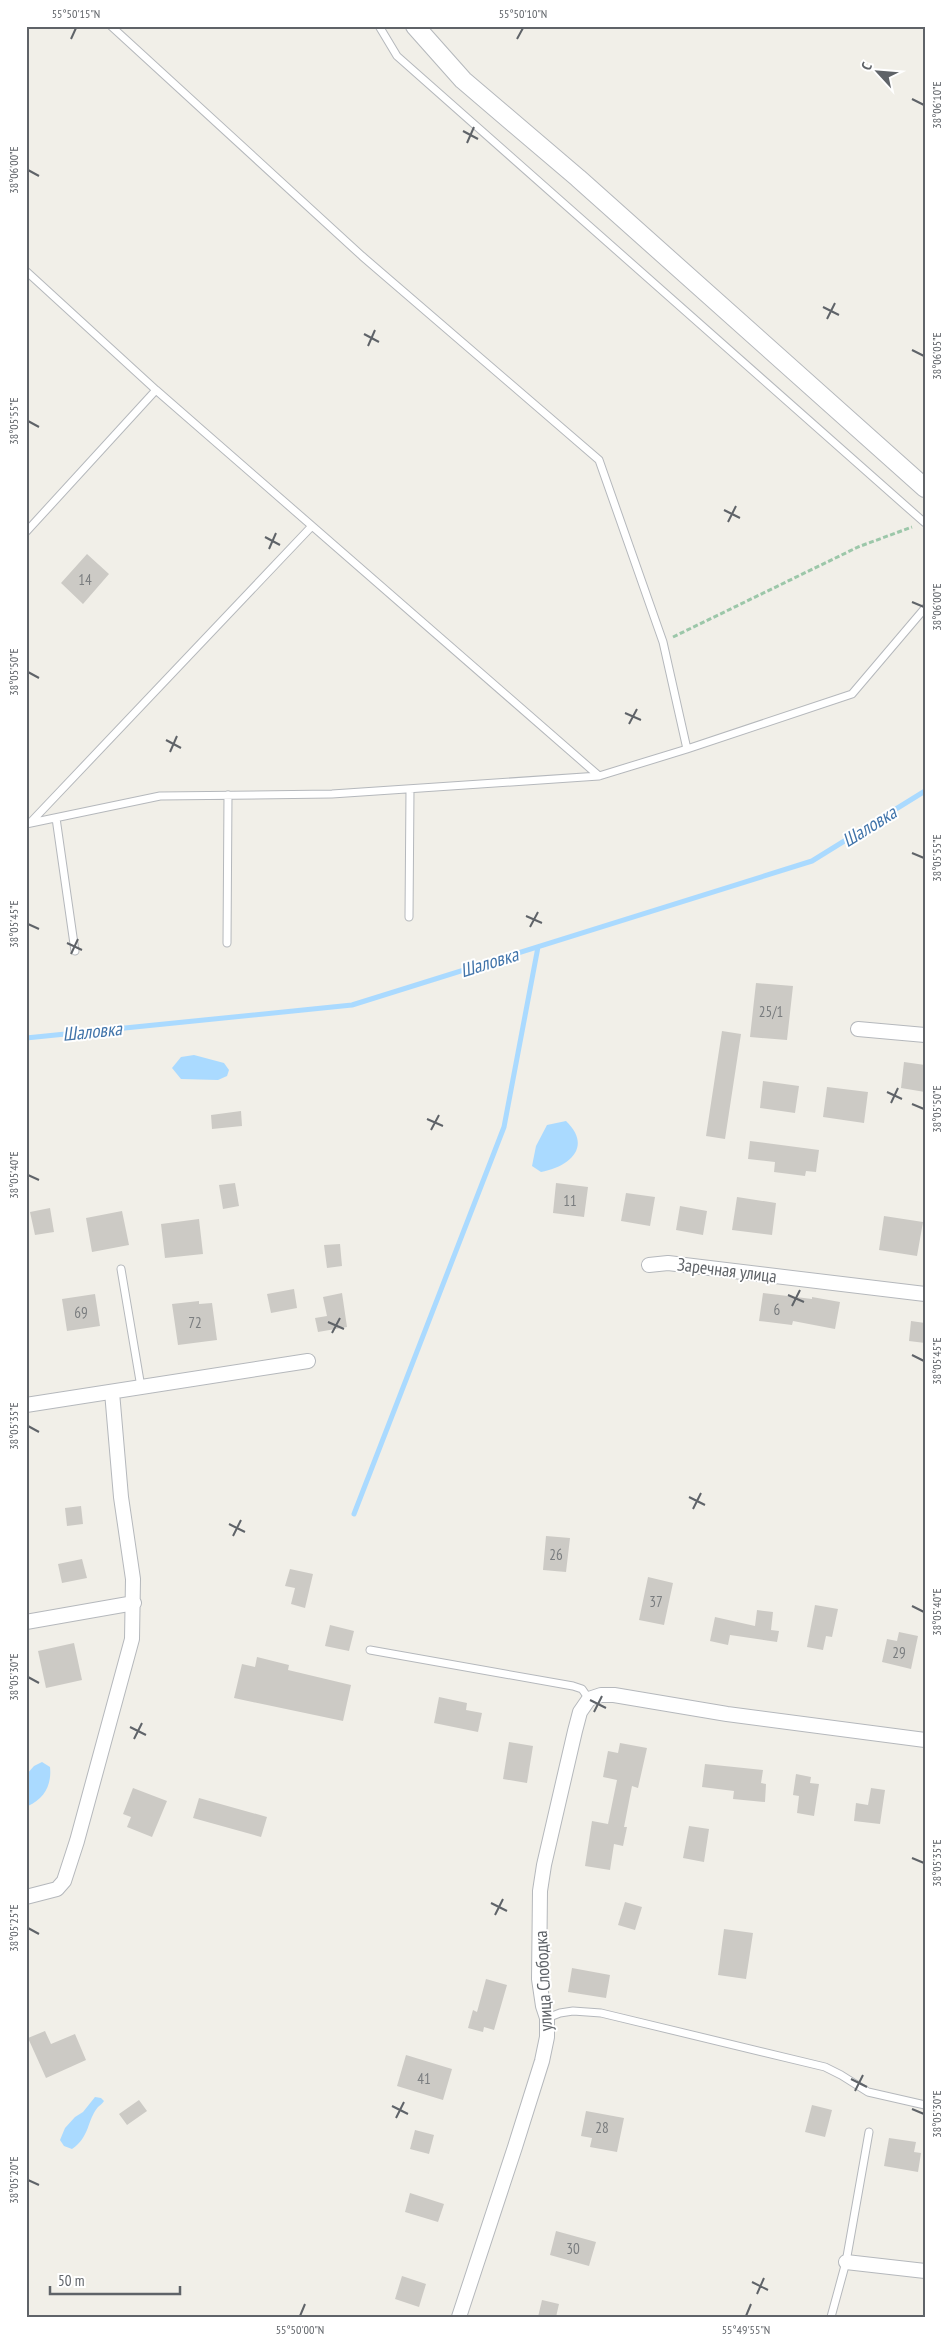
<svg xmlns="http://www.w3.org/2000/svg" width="951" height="2343" viewBox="0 0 951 2343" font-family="'PT Sans Narrow',sans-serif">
  <rect width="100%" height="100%" fill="#f1efe8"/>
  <path fill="#aadaff" d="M194,1055L224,1063L229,1070L227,1076L218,1080L181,1079L172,1068L181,1057Z
    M566,1121C593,1147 569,1167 541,1172L532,1166L536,1146L547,1125Z
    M42,1762L50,1767C52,1785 44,1799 28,1806L26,1775L34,1766Z
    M95,2097L101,2098L104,2101C102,2104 100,2105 98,2107C87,2120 90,2137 72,2149L64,2146L60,2140L65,2128L75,2117L83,2112Z"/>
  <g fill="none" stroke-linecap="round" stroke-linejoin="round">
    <path stroke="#aadaff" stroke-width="5" d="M26,1038L352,1005L812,861L925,791
      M354,1514L504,1127L538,947"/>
  </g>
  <path fill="#cccac5" d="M87,554L109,574L83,604L61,583Z
    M756,983L793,986L787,1040L750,1037Z
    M722,1031L741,1034L725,1139L706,1136Z
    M904,1062L925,1065V1092L901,1088Z
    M763,1081L799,1086L795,1113L760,1108Z
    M827,1087L868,1092L864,1123L823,1117Z
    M241,1111L242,1126L212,1129L211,1115Z
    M750,1141L819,1150L816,1172L806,1171L805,1176L774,1172L775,1162L748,1159Z
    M235,1183L239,1206L223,1209L219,1185Z
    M556,1183L588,1187L584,1217L553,1213Z
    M626,1193L655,1197L650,1226L621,1221Z
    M737,1197L776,1203L772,1235L732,1230Z
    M680,1206L707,1211L703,1235L676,1230Z
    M50,1208L54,1232L35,1235L30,1212Z
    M122,1211L129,1245L92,1252L86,1218Z
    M884,1216L923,1222L917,1256L879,1250Z
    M199,1219L203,1254L165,1258L161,1224Z
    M340,1244L342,1266L327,1268L324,1245Z
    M294,1289L297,1308L271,1313L267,1294Z
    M342,1293L347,1327L318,1332L315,1318L327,1316L323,1297Z
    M763,1293L812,1299V1297L840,1302L835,1329L793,1321L792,1325L759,1321Z
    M95,1294L100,1326L67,1331L62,1299Z
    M199,1301V1304L212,1303L217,1340L178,1345L172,1304Z
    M911,1321L925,1323V1343L909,1341Z
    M81,1506L83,1524L67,1526L65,1508Z
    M546,1536L570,1538L566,1572L543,1570Z
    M82,1559L87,1578L62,1583L58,1564Z
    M290,1569L313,1574L305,1608L291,1604L295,1588L285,1586Z
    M648,1577L673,1583L664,1625L639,1620Z
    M815,1605L838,1609L832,1637L826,1636L823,1650L807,1647Z
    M757,1610L773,1612L771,1630L779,1631L777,1642L730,1635L728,1645L710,1641L715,1617L755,1626Z
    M330,1625L354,1631L349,1651L325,1646Z
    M899,1632L918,1636L911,1669L882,1662L887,1639L897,1641Z
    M74,1643L82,1680L46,1688L38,1651Z
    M257,1657L289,1665L288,1670L351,1685L343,1721L234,1698L242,1664L255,1667Z
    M439,1697L467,1703L466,1710L482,1713L478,1732L434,1723Z
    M509,1742L533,1746L527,1783L503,1779Z
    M620,1743L647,1748L638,1788L632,1786L624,1827H627L623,1846L614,1844L610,1870L585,1866L592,1821L608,1824L617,1780L603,1777L608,1751L618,1753Z
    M705,1764L763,1770L761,1783L766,1784L765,1802L733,1799L734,1791L702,1787Z
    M796,1774L811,1777L810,1783L819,1784L814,1816L797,1813L799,1796L793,1795Z
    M133,1788L167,1801L152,1837L127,1827L131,1817L123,1814Z
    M871,1788L885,1790L880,1824L854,1821L856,1803L868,1805Z
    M199,1798L267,1817L261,1837L193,1818Z
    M689,1826L709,1829L704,1862L683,1858Z
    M625,1902L642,1907L635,1930L618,1925Z
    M724,1929L753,1933L746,1979L718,1975Z
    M572,1968L610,1975L606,1998L568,1992Z
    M486,1979L507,1985L494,2030L484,2027L483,2032L468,2028L473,2010L477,2012Z
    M45,2031L51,2044L75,2034L86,2060L46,2078L28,2038Z
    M406,2055L452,2069L443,2100L397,2086Z
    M139,2100L147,2111L127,2125L119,2114Z
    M812,2105L832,2110L825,2137L805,2132Z
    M586,2111L624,2118L617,2152L590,2147L592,2138L581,2136Z
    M415,2130L434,2135L429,2154L410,2149Z
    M889,2138L916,2142L914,2152L921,2153L918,2172L884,2166Z
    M410,2193L444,2204L438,2222L405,2212Z
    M556,2231L596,2242L589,2266L550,2255Z
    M402,2276L426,2284L419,2307L395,2299Z
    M542,2300L559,2304L556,2317H538Z"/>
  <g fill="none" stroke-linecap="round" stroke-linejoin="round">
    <defs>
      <path id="service" d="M111,26L362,256L599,460L663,642L687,749L599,776L156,390
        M379,26L397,56L925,523
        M26,271L156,390L26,532
        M687,749L852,694L925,608
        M56,818L75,951
        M30,823L312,526
        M26,824L160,796L332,794L599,776
        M409,917L410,789
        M227,943L228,795
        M121,1269L141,1387
        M370,1650L573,1686L582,1689L589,1699
        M547,2018L560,2013L573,2011L601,2013L825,2067L841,2075L868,2092L925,2105
        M831,2317L846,2262L869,2132"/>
      <path id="minor" d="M858,1029L925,1035
        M649,1265L668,1263L925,1294
        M26,1405L308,1361
        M26,1622L134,1603
        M26,1897L57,1889L64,1881L77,1841L132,1639L133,1579L121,1497L112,1392
        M846,2262L925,2271
        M459,2317L515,2147L542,2061L547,2037V2018L543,2006L539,1979L540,1891L544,1865L575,1731L580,1712L589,1699L601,1695H614L727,1714L925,1740"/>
      <path id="tertiary" d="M415,26L463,80L578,178L925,488"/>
    </defs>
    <use href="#service" stroke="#b5b8bc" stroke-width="9"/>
    <use href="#minor" stroke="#b5b8bc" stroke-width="16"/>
    <use href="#tertiary" stroke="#b5b8bc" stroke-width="20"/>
    <path stroke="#9cc7a9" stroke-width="3" stroke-dasharray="5 2.5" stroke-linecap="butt" d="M673,637L858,547L912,527"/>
    <use href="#service" stroke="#fff" stroke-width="7"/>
    <use href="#minor" stroke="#fff" stroke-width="14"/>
    <use href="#tertiary" stroke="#fff" stroke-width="18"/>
  </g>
  <path fill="none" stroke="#5f6368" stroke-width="2" d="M71,39L76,28M517,39L523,28M912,99L924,105M463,131L478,139M467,143L474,127M28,170L39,176M823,307L839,315M827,319L835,303M364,334L379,342M368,346L375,330M912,350L924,356M28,421L39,427M724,510L740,518M728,522L736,506M265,537L280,545M269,549L276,533M912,602L924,607M28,672L39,678M625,713L641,720M629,724L637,709M166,740L181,748M170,752L177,736M912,853L924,858M526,916L542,923M28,924L39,929M530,927L538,912M67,943L82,950M71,954L78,939M887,1092L902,1099M891,1103L898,1088M912,1104L924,1109M427,1119L443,1126M431,1130L439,1115M28,1175L39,1180M788,1295L804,1302M792,1306L800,1290M328,1322L344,1329M332,1333L340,1318M912,1355L924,1361M28,1426L39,1432M689,1497L705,1505M693,1509L701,1493M229,1524L245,1532M233,1536L241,1520M912,1606L924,1612M28,1677L39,1683M590,1700L606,1708M594,1712L602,1696M130,1727L146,1735M134,1739L142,1723M912,1858L924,1863M491,1903L507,1911M495,1915L503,1899M28,1928L39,1934M851,2079L867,2087M855,2091L863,2075M392,2106L408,2114M912,2109L924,2114M396,2118L404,2102M28,2180L39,2185M752,2282L768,2290M757,2294L764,2278M300,2316L305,2304M746,2316L751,2304"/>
  <g text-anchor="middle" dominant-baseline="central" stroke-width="4" stroke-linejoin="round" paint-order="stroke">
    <g font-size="15" fill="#7a7d7f">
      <text x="85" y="579">14</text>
      <text x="771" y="1011">25/1</text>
      <text x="570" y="1200">11</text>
      <text x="777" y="1309">6</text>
      <text x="81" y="1312">69</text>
      <text x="195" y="1322">72</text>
      <text x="556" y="1554">26</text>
      <text x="656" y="1601">37</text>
      <text x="899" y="1652">29</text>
      <text x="424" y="2078">41</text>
      <text x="602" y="2127">28</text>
      <text x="573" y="2248">30</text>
    </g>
    <g font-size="18" fill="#5f6368" stroke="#fff">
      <text transform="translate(727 1270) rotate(7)">Заречная улица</text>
      <text transform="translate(543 1981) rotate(-93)">улица Слободка</text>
    </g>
    <g font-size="19" font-style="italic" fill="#4174aa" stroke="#fff">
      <text transform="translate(869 826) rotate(-32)">Шаловка</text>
      <text transform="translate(489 962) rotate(-17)">Шаловка</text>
      <text transform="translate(92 1031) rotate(-6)">Шаловка</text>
    </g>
  </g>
  <rect width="951" height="2343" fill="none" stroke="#ffffff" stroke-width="55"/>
  <g transform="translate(878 72) rotate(296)" stroke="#ffffff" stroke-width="4" paint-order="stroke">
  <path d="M0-4L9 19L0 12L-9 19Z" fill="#5f6368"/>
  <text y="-8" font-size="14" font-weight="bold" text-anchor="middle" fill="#5f6368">С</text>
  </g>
  <path d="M50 2286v8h130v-8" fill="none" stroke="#5f6368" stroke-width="2.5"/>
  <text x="58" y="2286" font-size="15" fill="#5f6368" stroke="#ffffff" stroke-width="4" paint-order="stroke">50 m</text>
  <rect x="28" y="28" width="896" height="2288" fill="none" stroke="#5f6368" stroke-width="2"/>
  <g font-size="12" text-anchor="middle" fill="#5f6368">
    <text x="76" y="18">55°50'15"N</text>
    <text x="523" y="18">55°50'10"N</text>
    <text transform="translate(937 105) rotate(-90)" y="4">38°06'10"E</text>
    <text transform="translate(14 170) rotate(-90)" y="4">38°06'00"E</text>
    <text transform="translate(937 356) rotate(-90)" y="4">38°06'05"E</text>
    <text transform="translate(14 421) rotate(-90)" y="4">38°05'55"E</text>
    <text transform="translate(937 607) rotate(-90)" y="4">38°06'00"E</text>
    <text transform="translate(14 672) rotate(-90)" y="4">38°05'50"E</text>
    <text transform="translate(937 858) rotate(-90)" y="4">38°05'55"E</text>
    <text transform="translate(14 924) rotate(-90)" y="4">38°05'45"E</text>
    <text transform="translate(937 1109) rotate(-90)" y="4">38°05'50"E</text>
    <text transform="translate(14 1175) rotate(-90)" y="4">38°05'40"E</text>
    <text transform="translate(937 1361) rotate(-90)" y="4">38°05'45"E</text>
    <text transform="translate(14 1426) rotate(-90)" y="4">38°05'35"E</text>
    <text transform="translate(937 1612) rotate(-90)" y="4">38°05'40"E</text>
    <text transform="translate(14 1677) rotate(-90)" y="4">38°05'30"E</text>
    <text transform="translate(937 1863) rotate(-90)" y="4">38°05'35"E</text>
    <text transform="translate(14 1928) rotate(-90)" y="4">38°05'25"E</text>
    <text transform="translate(937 2114) rotate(-90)" y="4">38°05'30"E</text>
    <text transform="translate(14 2180) rotate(-90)" y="4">38°05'20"E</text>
    <text x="300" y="2334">55°50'00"N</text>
    <text x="746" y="2334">55°49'55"N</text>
  </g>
</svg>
